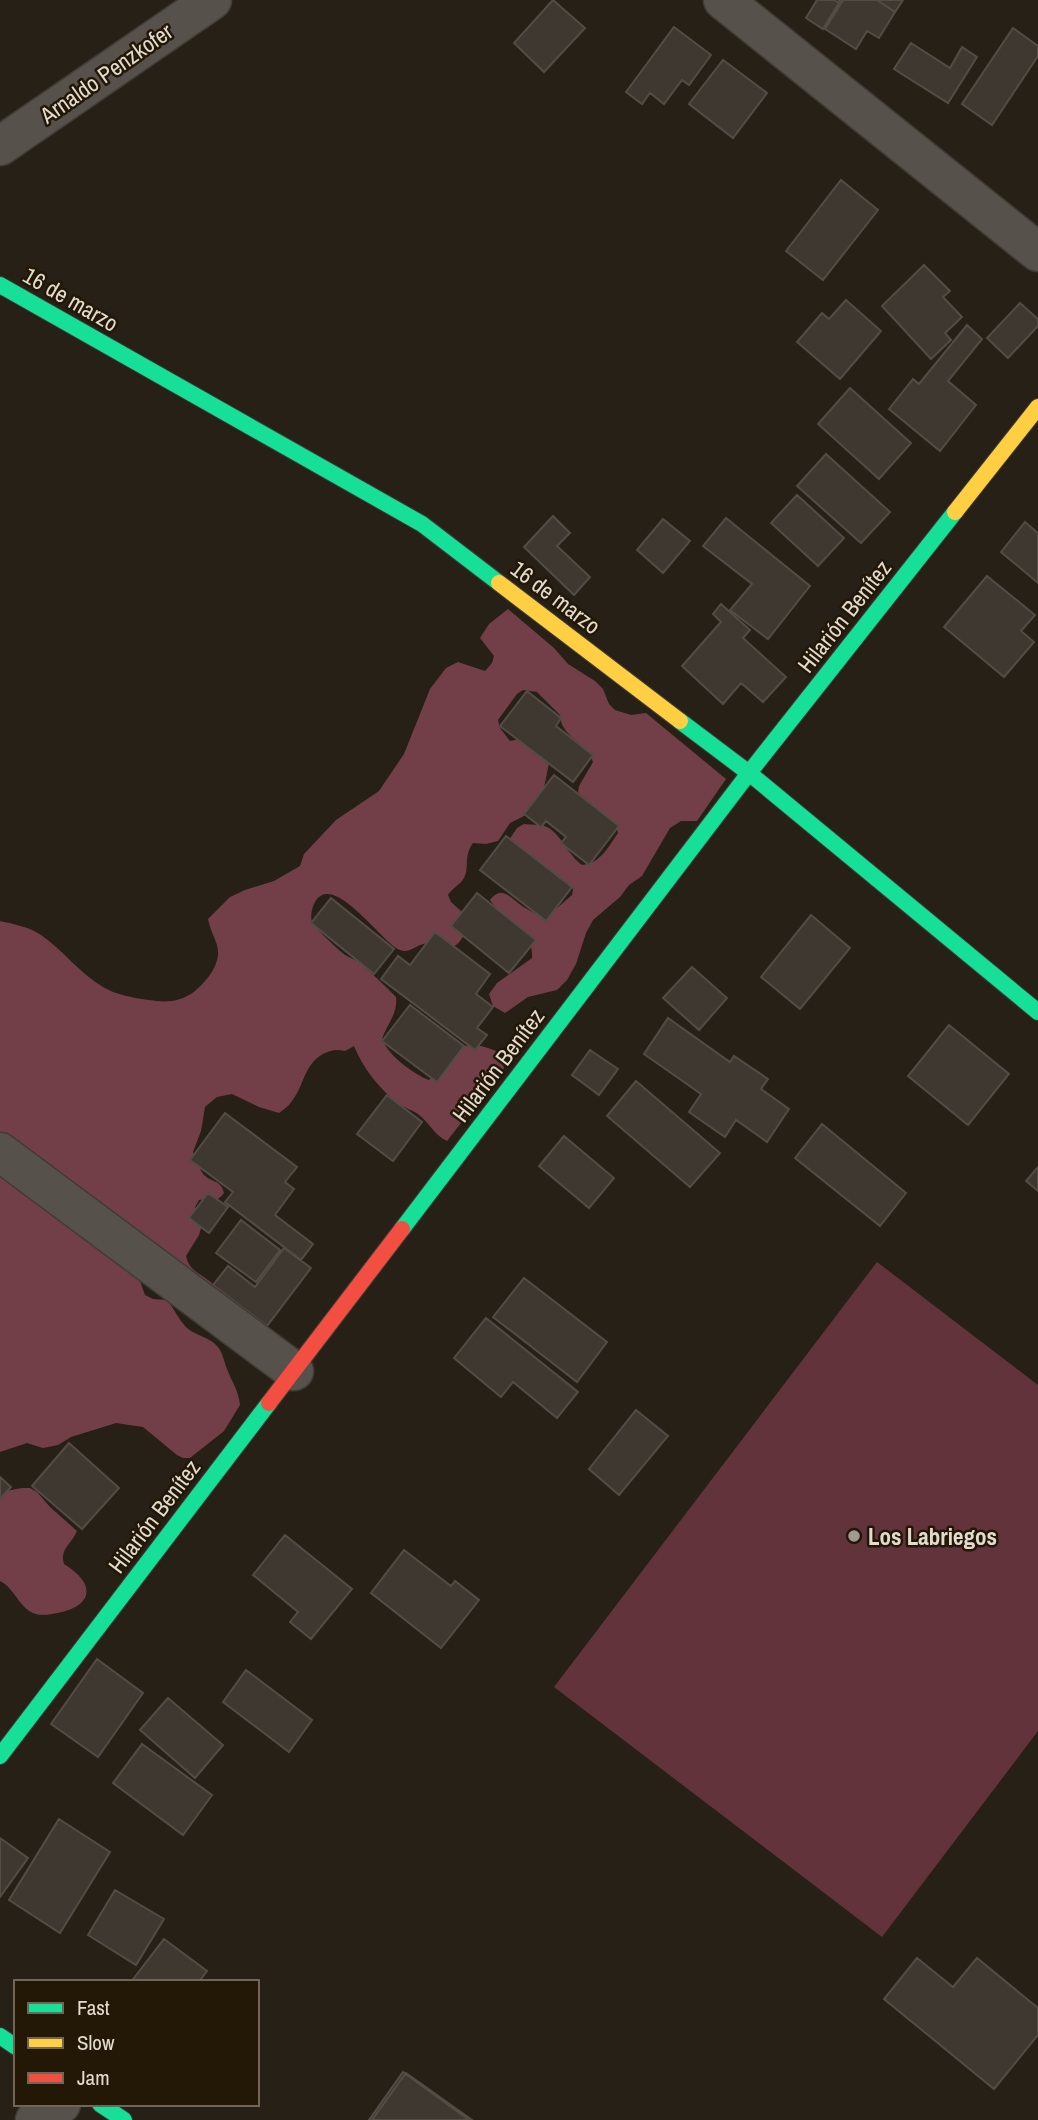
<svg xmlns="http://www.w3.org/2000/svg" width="1038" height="2120" viewBox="0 0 1038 2120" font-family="'Archivo Narrow',sans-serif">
  <rect width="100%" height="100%" fill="#262016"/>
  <path fill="#63333c" d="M877,1262L1038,1385V1731L882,1937L554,1687Z"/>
  <path fill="#723f48" d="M508,609L554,648L568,664L595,681L603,689L609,704L615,710L631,715L646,713L726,779L697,821H681L670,828L642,876L629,885L620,897L593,920L586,933L576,964L567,980L557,990L528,997L505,1013L493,1006L489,994L497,983L532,958C535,932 502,919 490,900C502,885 511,898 522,906C529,910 536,914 542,918L549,915L572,895L573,889L568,883L556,877L509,840L517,828L524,824C531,825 540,824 547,827C561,834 568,855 582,865C600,864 609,846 618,833C614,815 606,819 594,810C588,805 583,798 578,792L579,786L593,762C587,743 560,736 560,715L537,692L523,690L517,694L498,720L500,728L510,741L524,738L549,763L543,793L524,816L510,823L498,841L486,844L473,843C463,857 470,867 464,878C460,885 452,888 448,895L451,902L463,913L468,927C451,965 443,936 420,945C413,948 408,953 400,950C383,944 333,870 315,902C312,907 310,916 312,922C314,927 341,953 347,956C352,959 357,960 361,964C373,974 385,986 396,997C398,1014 387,1024 382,1039C388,1055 413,1074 429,1080C437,1073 453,1051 461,1048C472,1041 488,1048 499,1052L504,1068L447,1141C434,1135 429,1122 418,1114C412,1110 404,1108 398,1103C379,1089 363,1068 354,1046L345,1051C337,1049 331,1050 323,1054C303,1066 305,1084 292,1101C289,1106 284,1109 279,1113L259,1107L232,1094L217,1097L205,1107L201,1131L193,1152C196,1159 199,1168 203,1174C211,1183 221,1179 224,1193C216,1204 210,1199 199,1200L195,1207L201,1228L199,1235L186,1256C189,1270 198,1272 208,1280C215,1284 218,1292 223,1298C236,1310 251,1312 264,1328L146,1275L140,1281L145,1295L153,1299L167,1300C174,1308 178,1319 186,1327C194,1335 206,1336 215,1344C223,1351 223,1359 227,1369C232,1383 238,1388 240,1405L224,1431L190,1458H183L177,1455L143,1427L116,1423L71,1437L58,1445L43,1448L27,1443L0,1452V921C14,924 29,927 41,935C63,950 79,973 103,987C117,995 133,998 149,1000C166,1003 181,1002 195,991C208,980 222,963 217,945C214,936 210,929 208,919L230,897L245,890L274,881L300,866L304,854L336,820L379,791L404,754L430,689L446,668L458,662L485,671L492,663L494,656L480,638L489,624Z
    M22,1488H30L37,1492L50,1507L77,1531C72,1544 59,1549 64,1564C95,1583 95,1605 58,1613C51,1614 43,1616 36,1614C19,1609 15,1588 0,1581V1497L6,1491Z"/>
  <path fill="#3f3831" stroke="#534c45" stroke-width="2" d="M553,0L585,28L544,72L514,43Z
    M817,0H834L839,3L823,29L806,18Z
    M838,0H877L895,12L879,38L867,31L856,49L825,29L842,2Z
    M877,0H903L895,12Z
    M674,27L711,55L689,85L682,80L664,104L650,93L642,104L626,92Z
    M1013,28L1038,46V56L992,125L962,104Z
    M911,43L950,68L962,47L977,57L948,103L894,69Z
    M723,60L767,93L733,138L689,104Z
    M841,180L878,210L823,280L786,251Z
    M924,265L950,291L943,297L962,317L945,333L951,340L931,359L882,306Z
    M846,300L881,331L840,379L797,342L822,313L829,319Z
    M1020,303L1038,319V326L1008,358L987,338Z
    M967,325L982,339L948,381L976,405L940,451L889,409L913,379L919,384Z
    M850,388L911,443L879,479L818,424Z
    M826,454L890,512L861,543L797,486Z
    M797,495L844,538L818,566L771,523Z
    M553,516L570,533L557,546L590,577L574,595L524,547Z
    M726,518L810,586L768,639L730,610L752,584L703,546Z
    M663,519L690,541L663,573L637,550Z
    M1025,522L1038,533V583L1001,552Z
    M987,576L1035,615L1021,631L1034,642L1004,677L944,627Z
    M721,604L750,630L743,638L786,677L763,702L741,683L723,704L682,666L721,622L713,614Z
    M527,691L561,718L556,726L593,755L573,782L500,726Z
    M554,775L619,826L589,865L561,843L566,837L546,821L541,827L524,814Z
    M506,836L572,887L546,921L480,870Z
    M477,893L536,940L509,973L451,926Z
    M331,898L394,949L374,974L311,923Z
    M811,915L850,948L800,1009L761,977Z
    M435,932L490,974L476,994L493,1007L477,1028L487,1035L475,1050L381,979L398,956L410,965Z
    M692,967L727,998L699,1030L663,998Z
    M410,1005L464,1046L437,1082L382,1041Z
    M668,1018L730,1062L734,1056L768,1079L761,1089L789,1109L767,1142L736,1120L725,1137L689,1112L701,1094L644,1054Z
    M949,1025L1009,1074L968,1125L908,1076Z
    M590,1050L618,1069L599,1095L572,1075Z
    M636,1081L720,1153L690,1187L607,1116Z
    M387,1095L422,1122L393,1161L357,1134Z
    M225,1113L297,1167L285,1182L294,1189L275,1215L313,1244L301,1260L225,1202L233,1192L190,1160Z
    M822,1124L906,1193L880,1226L795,1158Z
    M564,1136L614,1178L589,1208L539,1166Z
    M1038,1167V1191L1026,1181Z
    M208,1193L228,1207L209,1233L189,1218Z
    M241,1220L280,1250L256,1282L216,1253Z
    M284,1248L311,1268L267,1326L213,1285L228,1266L255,1287Z
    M524,1278L607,1342L577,1382L493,1317Z
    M486,1318L578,1392L557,1418L513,1382L501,1397L454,1358Z
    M636,1410L668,1436L619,1495L589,1469Z
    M69,1443L119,1488L82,1529L32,1486Z
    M0,1477L11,1487L0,1499Z
    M285,1535L352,1589L311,1639L290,1622L298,1612L253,1575Z
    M404,1550L451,1586L455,1581L479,1600L441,1648L371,1593Z
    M97,1659L143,1693L98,1757L51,1724Z
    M246,1670L312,1720L289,1752L223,1702Z
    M168,1698L223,1745L195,1778L140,1730Z
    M142,1744L212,1795L183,1835L113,1783Z
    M59,1819L110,1852L60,1933L9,1900Z
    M0,1838L28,1858L0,1897Z
    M115,1890L164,1919L136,1965L88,1935Z
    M164,1939L207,1971L199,1982H131Z
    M917,1958L953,1987L977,1958L1038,2008V2035L994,2089L884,1999Z
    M403,2072L469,2120H369Z
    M406,2073L472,2120H372Z"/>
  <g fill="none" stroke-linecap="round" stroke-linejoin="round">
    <defs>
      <path id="street" d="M723,0L1038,252
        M0,146L212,0
        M0,1152L294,1371
        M35,2120L61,2104"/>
      <path id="fast" d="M0,285L422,524L499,583
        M680,721L749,773L1038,1012
        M402,1229L749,773L955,512
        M0,1756L269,1403
        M0,2036L16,2047
        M100,2104L124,2120"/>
      <path id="slow" d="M955,512L1038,407
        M499,583L680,721"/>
      <path id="jam" d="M269,1403L402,1229"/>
    </defs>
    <use href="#street" stroke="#413c35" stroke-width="41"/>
    <use href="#fast" stroke="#413c35" stroke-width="18"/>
    <use href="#slow" stroke="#413c35" stroke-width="18"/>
    <use href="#jam" stroke="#413c35" stroke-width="18"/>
    <use href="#street" stroke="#56514b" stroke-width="38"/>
    <use href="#fast" stroke="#16e098" stroke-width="16"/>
    <use href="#slow" stroke="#ffcf43" stroke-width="16"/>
    <use href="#jam" stroke="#f24e42" stroke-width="16"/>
  </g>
  <circle fill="#a19a8f" stroke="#231706" stroke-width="2.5" cx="854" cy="1536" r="7"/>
  <g text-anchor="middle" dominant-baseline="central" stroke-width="5" stroke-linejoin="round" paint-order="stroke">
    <g font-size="23" fill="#e3dbd0" stroke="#231706">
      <text transform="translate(106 73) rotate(-35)">Arnaldo Penzkofer</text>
      <text transform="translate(71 299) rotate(30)">16 de marzo</text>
      <text transform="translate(556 597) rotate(37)">16 de marzo</text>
      <text transform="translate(844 616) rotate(-52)">Hilarión Benítez</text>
      <text transform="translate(498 1065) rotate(-53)">Hilarión Benítez</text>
      <text transform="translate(154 1516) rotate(-53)">Hilarión Benítez</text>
    </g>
    <g font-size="23" font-weight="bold" fill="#e3dbd0" stroke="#231706" text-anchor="start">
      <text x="868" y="1536">Los Labriegos</text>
    </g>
  </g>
  <rect x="14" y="1980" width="245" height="126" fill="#231706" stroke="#706557" stroke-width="2"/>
  <rect x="28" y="2003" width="35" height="10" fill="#16e098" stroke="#706557" stroke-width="2"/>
  <text x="77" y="2015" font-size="21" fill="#e3dbd0">Fast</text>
  <rect x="28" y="2038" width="35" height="10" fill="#ffcf43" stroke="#706557" stroke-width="2"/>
  <text x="77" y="2050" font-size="21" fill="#e3dbd0">Slow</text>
  <rect x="28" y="2073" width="35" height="10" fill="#f24e42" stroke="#706557" stroke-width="2"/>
  <text x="77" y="2085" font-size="21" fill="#e3dbd0">Jam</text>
</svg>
